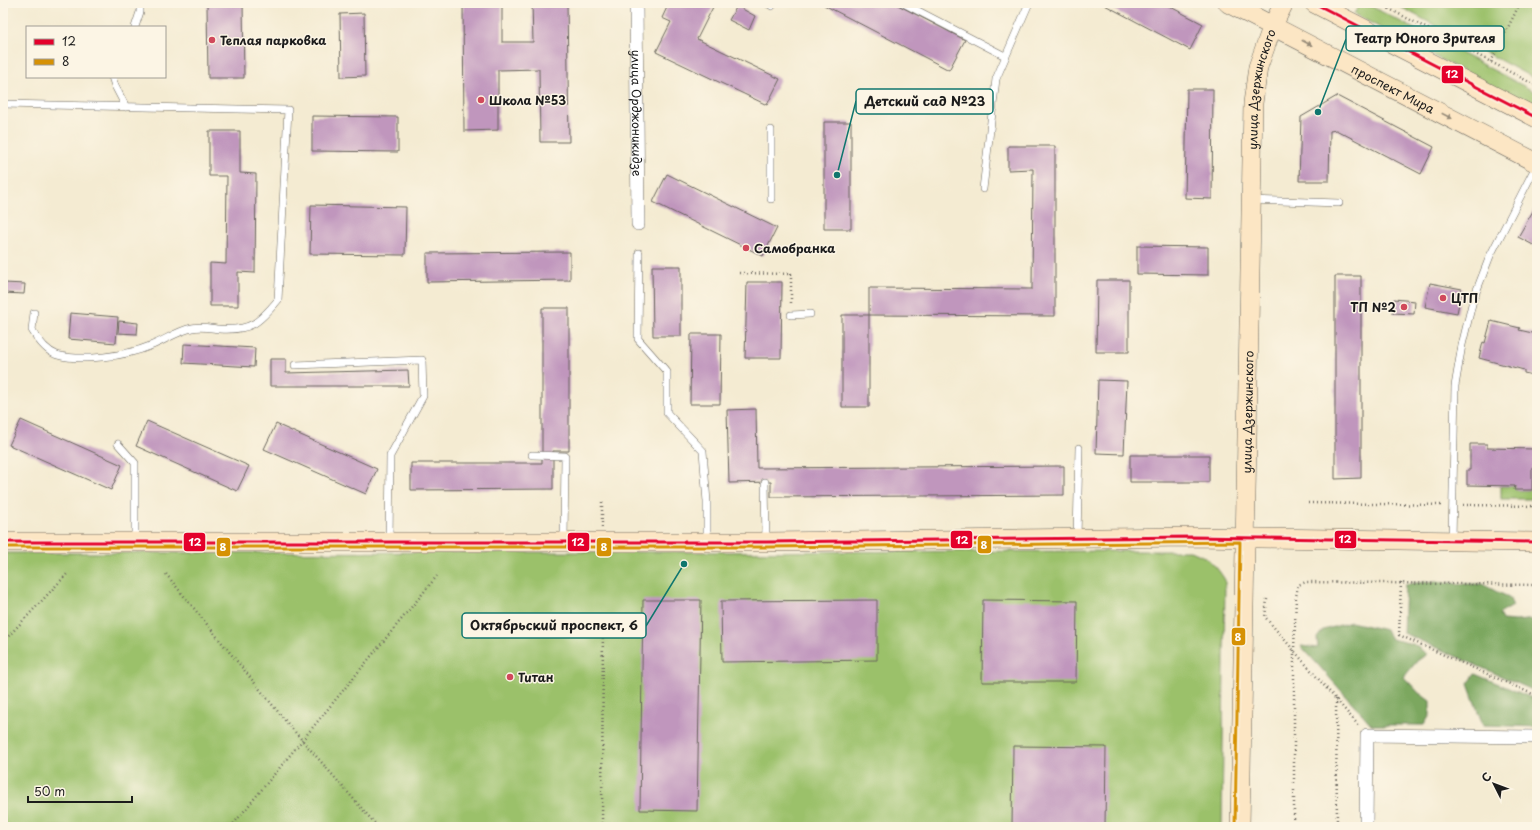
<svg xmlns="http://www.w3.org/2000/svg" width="1540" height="830" viewBox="0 0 1540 830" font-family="'Playpen Sans',sans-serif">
  <rect width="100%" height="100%" fill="#fcf5e5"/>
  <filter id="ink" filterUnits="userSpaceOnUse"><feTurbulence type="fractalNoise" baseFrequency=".025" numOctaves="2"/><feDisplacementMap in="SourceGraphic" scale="8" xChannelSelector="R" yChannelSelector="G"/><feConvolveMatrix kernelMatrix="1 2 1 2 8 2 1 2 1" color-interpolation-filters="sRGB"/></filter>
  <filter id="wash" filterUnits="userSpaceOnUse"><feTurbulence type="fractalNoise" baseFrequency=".012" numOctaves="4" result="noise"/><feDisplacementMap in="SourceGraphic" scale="16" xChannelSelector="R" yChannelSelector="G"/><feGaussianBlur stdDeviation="0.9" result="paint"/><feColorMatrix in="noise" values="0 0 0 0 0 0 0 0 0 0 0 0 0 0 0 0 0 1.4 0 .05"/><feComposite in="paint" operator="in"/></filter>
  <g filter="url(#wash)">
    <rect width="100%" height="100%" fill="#f4ebd2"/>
    <path fill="#9bc16b" stroke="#5c6e44" d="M1360,3H1365L1537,93V110L1354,14Z
      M1393,3H1537V80Z
      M1501,486H1515V490H1537V499H1501Z
      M1190,551C1207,556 1216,565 1225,580L1222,827H3V553Z"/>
    <path fill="#7ca75f" stroke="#4c623e" d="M1436,581L1461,584H1483L1497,592L1509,597L1513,606L1499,614L1502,620L1516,621L1537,619V692L1403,633L1405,584Z
      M1351,622L1386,630L1391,639L1413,644L1427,654L1417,661L1404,677L1419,693L1430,701V715L1424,725H1372L1301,646L1318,648L1317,638L1323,630Z
      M1475,674L1537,700V727L1483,725L1468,684Z"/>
    <g id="blocks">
      <path fill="#c096bd" d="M207,3H243L244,78H208Z
        M463,3H502V42H533L532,3H567L569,142H540L539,69L498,70V130L464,131Z
        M669,3H715L697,39L780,79L767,105L656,52L671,22L662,18Z
        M825,3H894L965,40L949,70L824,5Z
        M1101,3H1163L1203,24L1190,50Z
        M737,6L755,16L749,30L729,20Z
        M364,13L365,76L341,77L340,14Z
        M1187,89H1213L1212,199L1185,198Z
        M1337,96L1434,147L1421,174L1336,130L1330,131L1329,181H1299L1301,117Z
        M312,116L398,117V152L312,151Z
        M824,122H851V229H824Z
        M209,131H240V173L256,174L255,273L238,272V306H210V263L226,264L227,176H209Z
        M1008,146H1055V316L869,315V288L1032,289L1033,169L1008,170Z
        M667,174L777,228L763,256L653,202Z
        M1537,204V247L1518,237Z
        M311,205L406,207L405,255L310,254Z
        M1137,246L1208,247V275L1137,274Z
        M570,252V280L427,282V253Z
        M652,266H681V336H653Z
        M1335,276H1361V478L1335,479Z
        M1097,280H1129V352H1096Z
        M747,282H782L781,358H745Z
        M4,283L25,284L24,294L4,293Z
        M1430,283L1462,289L1457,313L1425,307Z
        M1394,299L1415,301L1414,314L1393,313Z
        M542,308H569V451H553V489L411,490V463H542Z
        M70,313L118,317L116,343L68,339Z
        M842,315H869V407H842Z
        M119,321L138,323L137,334L118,333Z
        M1491,321L1520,328L1519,330L1537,334V376L1524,373V370L1479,358L1483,342L1485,343Z
        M691,334H721L720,404H690Z
        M184,344L255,348L254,367L183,363Z
        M270,359H286V373L408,370L409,386H270Z
        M1098,380L1127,381L1124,454L1096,453Z
        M756,409L757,468L1064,466V495L771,497V482L729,483L727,410Z
        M21,420L122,465L111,490L9,445Z
        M147,421L249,466L237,491L136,446Z
        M276,424L377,469L366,494L264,449Z
        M1470,444H1487V448L1536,449L1535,468H1532V490H1514L1515,486L1467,485V470H1470Z
        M1130,455H1209V482H1130Z
        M643,600H701L697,811L640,810Z
        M877,600V660L722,662L721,601Z
        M983,600L1077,601L1076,682H982Z
        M1013,746L1106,747L1105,827H1012Z"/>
    </g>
  </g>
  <g filter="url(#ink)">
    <use href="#blocks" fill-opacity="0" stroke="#68645c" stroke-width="1"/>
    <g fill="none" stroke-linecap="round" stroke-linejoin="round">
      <defs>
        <path id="lane" d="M767,3L772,6
          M903,3L1005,56
          M135,27L140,12V3
          M112,77L115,86L126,107
          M3,104L288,110L278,300C258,324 250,331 219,329C210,328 200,326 192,328C177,331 164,341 150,346C126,356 82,362 57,355C46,351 38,340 32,330L34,313
          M983,189L996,79L1029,3
          M771,199V130
          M1251,200L1339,203
          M639,253L638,339L667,372V413L703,451L707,502V542
          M791,315L810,314
          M295,365L422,360L423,396L390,456L389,541
          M118,444L135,463V542
          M532,455L565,456L564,542
          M765,482L766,542
          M1077,538L1079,448
          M1452,541L1455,386L1462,345L1473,300L1490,256L1537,164"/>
        <g id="street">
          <path id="s1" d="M636,3L638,224"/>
          <path d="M1366,827L1367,735L1537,737"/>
        </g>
        <g id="secondary">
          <path id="s2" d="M1228,3L1537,163"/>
          <path d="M1314,3L1537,118"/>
          <path d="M3,542H766L1192,537L1537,542"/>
          <path id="s3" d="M1240,827L1253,103L1258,67L1273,25L1284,3"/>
        </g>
      </defs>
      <use href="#lane" stroke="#68645c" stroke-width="8"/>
      <use href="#street" stroke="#68645c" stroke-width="14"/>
      <use href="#secondary" stroke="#68645c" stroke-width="20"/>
      <path stroke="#68645c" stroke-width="2.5" stroke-dasharray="1 3" stroke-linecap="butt" d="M1378,3L1537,86
        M1491,62L1520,3
        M739,273L791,274V306
        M602,502V527
        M1308,503L1444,505
        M1463,505L1537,506
        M166,574L288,724L378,827
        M1401,583L1399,635L1537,696
        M1267,599L1265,617L1359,726
        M3,642L67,574
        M1336,699L1337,827
        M231,827L437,576
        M602,827L603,615
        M1294,827V650L1296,597L1298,585L1306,582L1537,585"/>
      <use href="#lane" stroke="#fff" stroke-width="7"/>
      <use href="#street" stroke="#fff" stroke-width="13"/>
      <use href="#secondary" stroke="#fce6c4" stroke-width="19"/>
      <defs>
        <path id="bus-1" d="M1314,3L1537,118
          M3,542H766L1192,537L1537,542"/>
        <path id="bus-2" d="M3,547H766L1240,542L1235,827"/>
      </defs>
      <use href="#bus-1" stroke="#fcf5e5" stroke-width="6"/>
      <use href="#bus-2" stroke="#fcf5e5" stroke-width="6"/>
      <use href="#bus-1" stroke="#e4002b" stroke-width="3"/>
      <use href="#bus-2" stroke="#d69104" stroke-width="3"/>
    </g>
    <defs><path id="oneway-solid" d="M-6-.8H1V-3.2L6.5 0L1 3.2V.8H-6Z"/></defs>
    <g fill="#978b78">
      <use href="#oneway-solid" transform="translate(1307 43) rotate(28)"/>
      <use href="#oneway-solid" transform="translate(1447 116) rotate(27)"/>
    </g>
  </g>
  <g fill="#d1495b" stroke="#fcf5e5" stroke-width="1.5">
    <circle cx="212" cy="40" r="4"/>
    <circle cx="481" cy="100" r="4"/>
    <circle cx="746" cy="248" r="4"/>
    <circle cx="1443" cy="298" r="4"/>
    <circle cx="1404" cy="307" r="4"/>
    <circle cx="510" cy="677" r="4"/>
  </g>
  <g text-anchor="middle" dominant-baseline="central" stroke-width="3" stroke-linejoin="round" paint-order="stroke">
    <g font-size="12" font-weight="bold" fill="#1c1c1c" stroke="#fcf5e5" text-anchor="start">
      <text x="220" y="40">Теплая парковка</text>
      <text x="489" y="100">Школа №53</text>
      <text x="754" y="248">Самобранка</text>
      <text x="1451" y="298">ЦТП</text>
      <text x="1396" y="307" text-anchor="end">ТП №2</text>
      <text x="518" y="677">Титан</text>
    </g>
    <g font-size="12" fill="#1c1c1c" stroke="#fcf5e5">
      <text stroke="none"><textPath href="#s2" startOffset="186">проспект Мира</textPath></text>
      <text stroke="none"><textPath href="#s3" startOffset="739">улица Дзержинского</textPath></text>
      <text stroke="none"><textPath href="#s1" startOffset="110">улица Орджоникидзе</textPath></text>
      <text stroke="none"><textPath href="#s3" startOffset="415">улица Дзержинского</textPath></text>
    </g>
  </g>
  <path fill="none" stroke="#0f766e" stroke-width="1.5" d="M1318 112L1346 39M837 175L856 101M684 564L646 626"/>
  <g fill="#0f766e" stroke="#fcf5e5" stroke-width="1.5">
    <circle cx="1318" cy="112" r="4"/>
    <circle cx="837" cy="175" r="4"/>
    <circle cx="684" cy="564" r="4"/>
  </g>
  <g fill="#fcf5e5" stroke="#0f766e" stroke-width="1.5">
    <rect x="1346" y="26" width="158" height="25" rx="4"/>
    <rect x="856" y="89" width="137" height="25" rx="4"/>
    <rect x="462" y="613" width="184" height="25" rx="4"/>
  </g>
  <g font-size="13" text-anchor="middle" font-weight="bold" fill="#1c1c1c">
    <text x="1425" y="43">Театр Юного Зрителя</text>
    <text x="925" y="106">Детский сад №23</text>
    <text x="554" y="630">Октябрьский проспект, 6</text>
  </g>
  <g stroke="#fcf5e5" stroke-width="1.5">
    <rect x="1441" y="65" width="23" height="19" rx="4" fill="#e4002b"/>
    <rect x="1334" y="530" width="23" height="19" rx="4" fill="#e4002b"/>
    <rect x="950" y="530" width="23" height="19" rx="4" fill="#e4002b"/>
    <rect x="183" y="532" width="23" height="20" rx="4" fill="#e4002b"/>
    <rect x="567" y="532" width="23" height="20" rx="4" fill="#e4002b"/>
    <rect x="977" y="535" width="15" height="19" rx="4" fill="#d69104"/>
    <rect x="216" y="537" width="15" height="20" rx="4" fill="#d69104"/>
    <rect x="596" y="537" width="16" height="20" rx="4" fill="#d69104"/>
    <rect x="1231" y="627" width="15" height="19" rx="4" fill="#d69104"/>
  </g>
  <g font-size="11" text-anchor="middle" font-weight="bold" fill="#fff">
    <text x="1452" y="78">12</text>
    <text x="1345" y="543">12</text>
    <text x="962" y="544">12</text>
    <text x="195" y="546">12</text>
    <text x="578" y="546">12</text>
    <text x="984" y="549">8</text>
    <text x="223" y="551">8</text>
    <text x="604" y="551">8</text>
    <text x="1238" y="641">8</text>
  </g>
  <rect width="1540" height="830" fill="none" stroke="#fcf5e5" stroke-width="16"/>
  <rect x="26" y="26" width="140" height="52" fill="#fcf5e5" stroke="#a29e95"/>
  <rect x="34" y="39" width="20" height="6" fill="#e4002b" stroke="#a29e95"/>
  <text x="62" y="46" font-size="12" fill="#1c1c1c">12</text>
  <rect x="34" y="59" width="20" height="6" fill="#d69104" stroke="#a29e95"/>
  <text x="62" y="66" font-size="12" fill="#1c1c1c">8</text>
  <g transform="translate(1494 784) rotate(312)" stroke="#fcf5e5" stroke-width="3" paint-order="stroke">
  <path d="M0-3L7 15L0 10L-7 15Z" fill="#1c1c1c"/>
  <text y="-6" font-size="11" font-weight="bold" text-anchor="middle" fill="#1c1c1c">С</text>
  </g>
  <path d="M28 796v6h104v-6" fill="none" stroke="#1c1c1c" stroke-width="2"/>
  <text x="34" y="796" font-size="12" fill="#1c1c1c" stroke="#fcf5e5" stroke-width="3" paint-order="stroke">50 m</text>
</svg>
